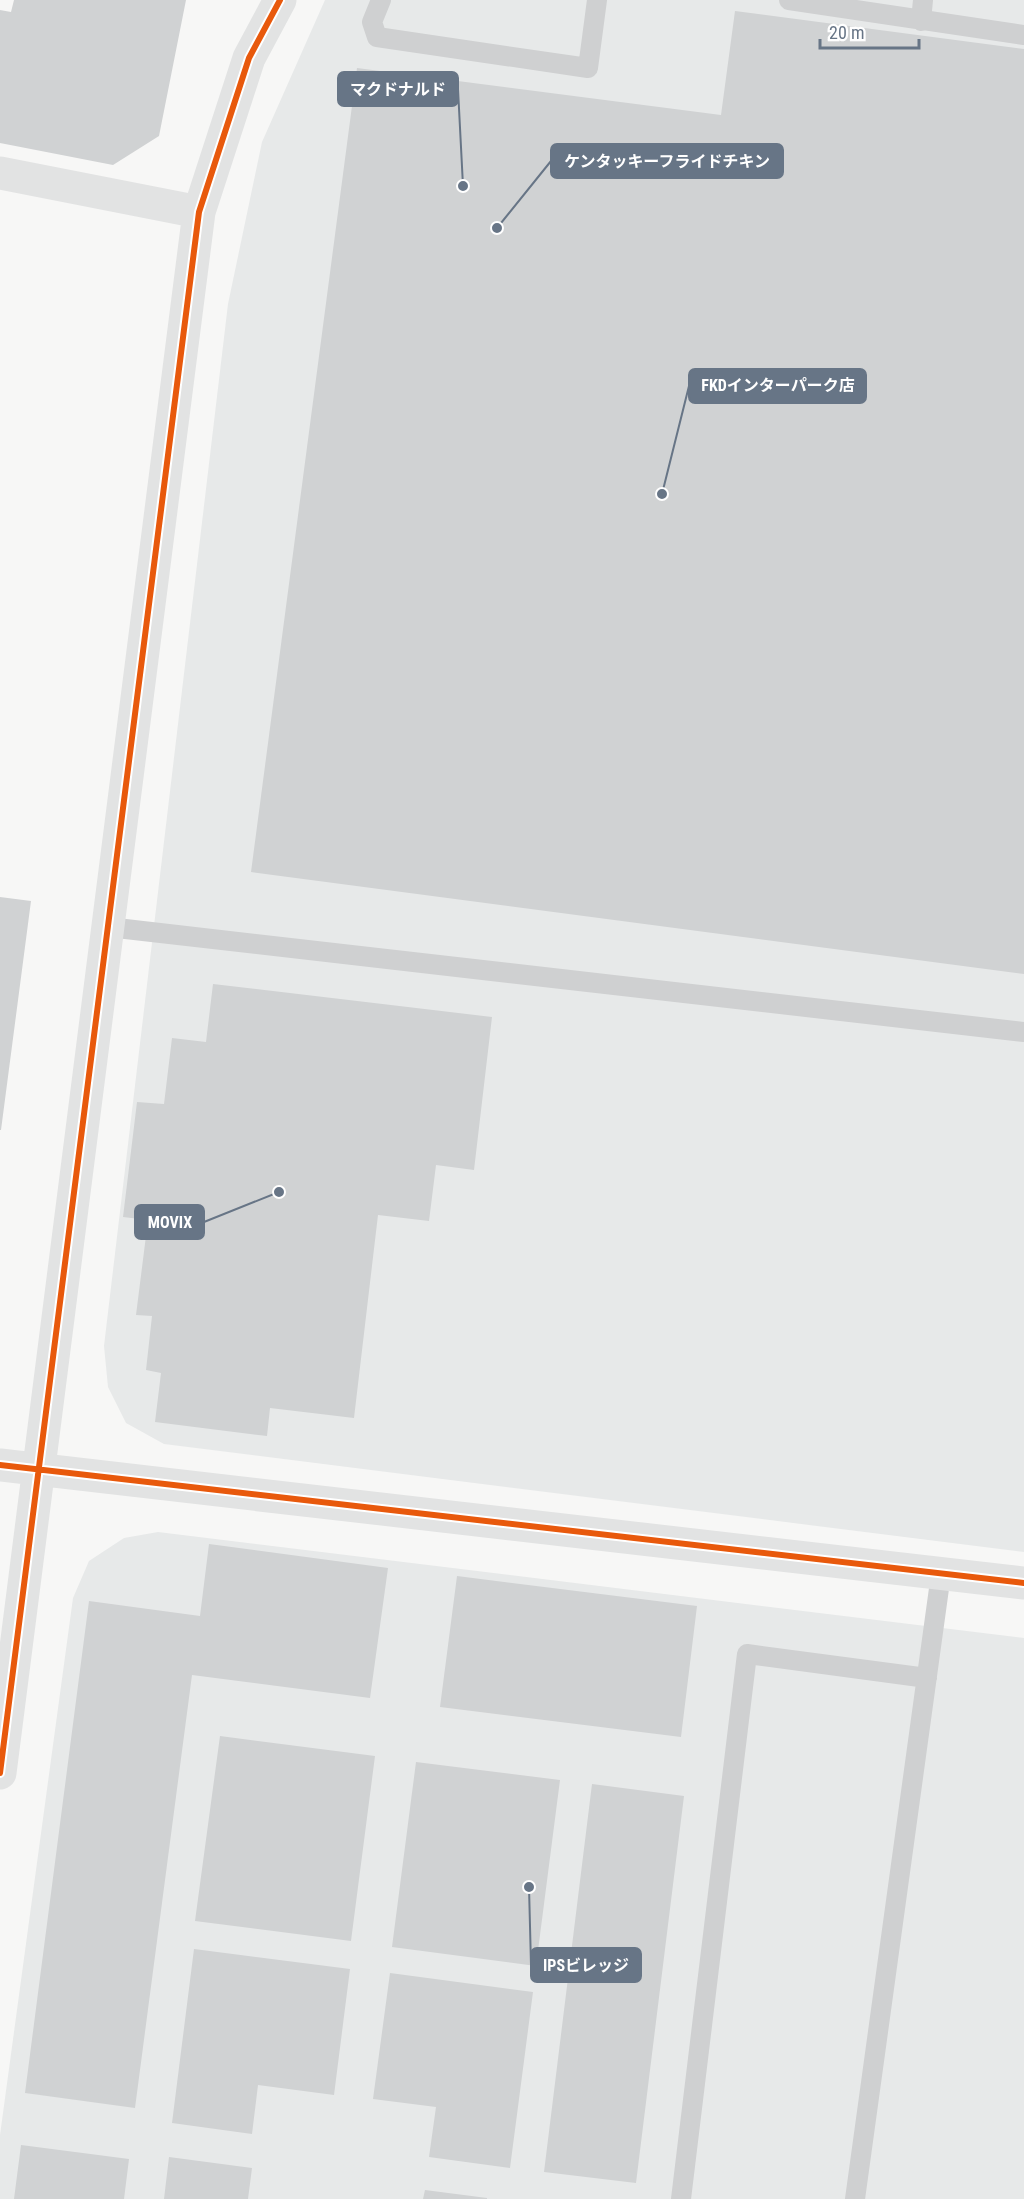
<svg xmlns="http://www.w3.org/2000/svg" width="1024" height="2199" viewBox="0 0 1024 2199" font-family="'Roboto Condensed','Noto Sans JP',sans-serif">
  <rect width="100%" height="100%" fill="#f7f7f6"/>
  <path fill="#e7e9e9" d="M325,0H1024V1552L164,1444L126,1423L108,1387L104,1346L228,304L262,142Z
    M158,1532L1024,1638V2199H0V2135L73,1598L89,1561L124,1538Z"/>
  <path fill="#d0d2d3" d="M14,0H186L159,136L113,165L0,143V10L11,12Z
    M735,11L1024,49V974L251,872L357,68L721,115Z
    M0,897L31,901L1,1130H0Z
    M213,984L492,1017L474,1170L436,1165L429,1221L378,1215L354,1418L270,1408L267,1436L155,1422L161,1373L146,1370L152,1316L136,1315L148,1220L123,1217L137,1102L164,1104L172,1038L206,1042Z
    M209,1544L388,1568L370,1698L192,1675L135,2108L25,2093L89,1601L200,1616Z
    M457,1576L697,1606L681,1737L440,1707Z
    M220,1736L375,1756L351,1941L195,1921Z
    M416,1762L560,1780L536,1966L392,1947Z
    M592,1784L684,1796L636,2183L544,2172Z
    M194,1949L350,1969L334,2095L258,2085L252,2134L172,2123Z
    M390,1973L533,1992L510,2168L429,2157L436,2107L373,2099Z
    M21,2145L129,2159L124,2199H14Z
    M169,2157L252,2168L248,2199H164Z
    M425,2190L487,2198V2199H423Z"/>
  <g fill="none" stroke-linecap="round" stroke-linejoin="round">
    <path stroke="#cfd0d1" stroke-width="20" d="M381,0L372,22L377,37L588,68L597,0
      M789,0L1024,35
      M921,21L923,0
      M108,927L1024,1032
      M681,2199L747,1654L927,1678
      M855,2199L941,1574"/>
    <path stroke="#e2e3e3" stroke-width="33" d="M0,173L199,212
      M0,1465L1024,1583
      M0,1773L199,212L249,58L280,0"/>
    <defs>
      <path id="cycleway" d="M0,1465L1024,1583
        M0,1773L199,212L249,58L280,0"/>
    </defs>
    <use href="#cycleway" stroke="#fff" stroke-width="10"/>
    <use href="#cycleway" stroke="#e8590c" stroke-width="6"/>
  </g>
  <path fill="none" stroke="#677586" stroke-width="2" d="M463 186L458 89M497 228L551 161M662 494L689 386M279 1192L204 1222M529 1887L531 1965"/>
  <g fill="#677586" stroke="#fff" stroke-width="2">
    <circle cx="463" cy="186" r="6"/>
    <circle cx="497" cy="228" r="6"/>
    <circle cx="662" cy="494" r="6"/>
    <circle cx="279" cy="1192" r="6"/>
    <circle cx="529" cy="1887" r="6"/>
  </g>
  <g fill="#677586" stroke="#677586" stroke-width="2">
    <rect x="338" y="72" width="120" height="34" rx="6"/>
    <rect x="551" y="144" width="232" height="34" rx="6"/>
    <rect x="689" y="369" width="177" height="34" rx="6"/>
    <rect x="135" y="1205" width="69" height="34" rx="6"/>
    <rect x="531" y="1948" width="110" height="34" rx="6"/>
  </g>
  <g font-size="16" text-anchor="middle" font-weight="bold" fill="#fff">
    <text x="398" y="95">マクドナルド</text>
    <text x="667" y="167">ケンタッキーフライドチキン</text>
    <text x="778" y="391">FKDインターパーク店</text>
    <text x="170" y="1228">MOVIX</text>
    <text x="586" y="1971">IPSビレッジ</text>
  </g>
  <path d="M820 39v9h99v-9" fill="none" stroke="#677586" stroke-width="3"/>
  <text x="829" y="39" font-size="18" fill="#677586" stroke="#ffffff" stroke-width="4.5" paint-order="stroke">20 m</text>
</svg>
